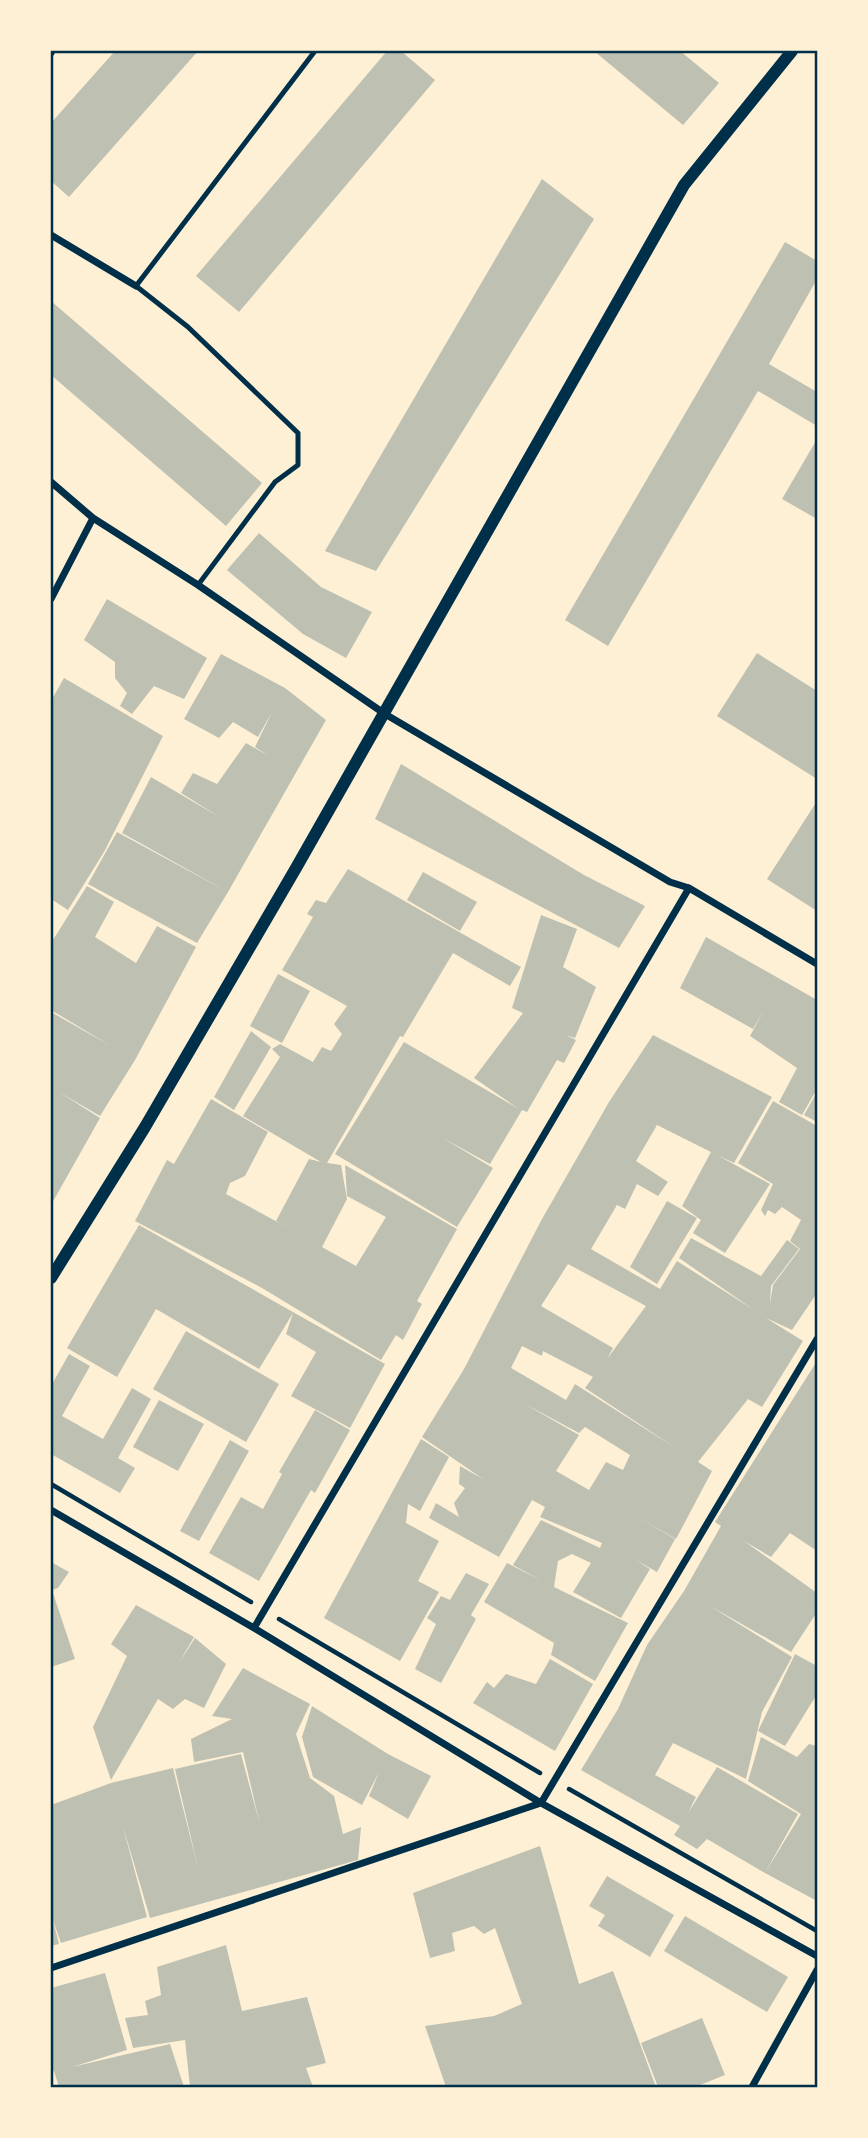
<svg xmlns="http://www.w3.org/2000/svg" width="868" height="2138" viewBox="0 0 868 2138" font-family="'Fira Sans',sans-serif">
  <rect width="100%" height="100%" fill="#fdf0d5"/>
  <path fill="#bec0b2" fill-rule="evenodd" d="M115,51H198L69,197L51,181V123Z
    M387,51H401L435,80L239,312L196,276Z
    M594,51H680L719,83L683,125Z
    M542,179L594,219L376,571L325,551Z
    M785,242L817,261V279L769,364L817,392V426L758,391L608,646L565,620Z
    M51,301L262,483L226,526L51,375Z
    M817,439V519L782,499Z
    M259,533L321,587L372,612L346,658L303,634L227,570Z
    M107,599L207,658L184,699L154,686L132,714L120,706L127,693L115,678V662L84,640Z
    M757,653L817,691V779L717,716Z
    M221,654L285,688L326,720L228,892L122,833L151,777L221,818L181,793L193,773L217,784L246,743L269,756L255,747L272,712L258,737L233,722L219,738L184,719Z
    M64,678L163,736L104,852L68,910L51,899V701Z
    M401,764L584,875L645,906L619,948L375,819Z
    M817,801V911L767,879Z
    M117,832L228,892L197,943L88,884Z
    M348,869L521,967L510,986L453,953L403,1037L400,1036L327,1163L341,1165L347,1199L322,1247L356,1266L386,1217L347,1196L345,1165L457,1229L417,1301L422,1304L403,1340L396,1335L381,1360L262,1288L135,1221L167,1160L174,1164L211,1099L268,1132L245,1176L230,1183L226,1194L292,1230L276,1221L309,1159L321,1162L243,1116L280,1057L272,1049L280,1044L313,1062L322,1047L331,1051L342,1034L334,1024L347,1006L282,970L313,917L307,914L316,900L326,903Z
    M423,872L477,902L460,931L407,900Z
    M87,886L114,902L95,937L136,963L157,926L196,947L135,1060L100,1116L59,1092L100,1118L51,1205V1012L111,1046L51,1010V943Z
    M541,915L577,929L563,967L596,987L575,1038L566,1035L576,1040L564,1063L557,1060L527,1112L522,1110L490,1164L441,1137L493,1168L457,1227L335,1154L404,1042L519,1109L474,1078L523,1013L512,1008Z
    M706,937L817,1000V1089L802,1115L779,1102L797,1068L750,1036L764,1010L753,1029L680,988Z
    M278,974L310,991L282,1043L250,1026Z
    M251,1031L271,1047L234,1110L214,1097Z
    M653,1035L772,1097L734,1163L717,1155L770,1184L725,1253L693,1233L701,1220L682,1206L711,1152L657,1125L636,1161L668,1182L658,1196L637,1184L625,1209L617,1205L591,1249L660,1289L677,1261L754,1310L679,1258L691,1238L761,1276L787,1240L799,1249L771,1286L770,1304L773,1285L800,1249L790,1241L801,1220L782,1207L775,1214L768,1210L765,1216L761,1210L773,1184L738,1163L773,1101L817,1126V1293L792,1330L766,1318L803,1341L762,1407L748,1399L698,1462L712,1471L676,1539L634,1515L675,1539L657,1572L634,1559L650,1569L621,1618L573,1592L591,1563L572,1554L558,1561L554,1587L628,1623L595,1681L551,1655L554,1643L484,1602L507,1563L542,1581L513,1565L541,1520L600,1548L602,1543L540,1517L545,1507L532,1500L499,1557L429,1518L436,1503L459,1517L454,1503L465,1488L459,1484L460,1466L483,1479L422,1437L464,1369L542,1219L609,1102ZM568,1264L646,1306L607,1359L613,1348L541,1306ZM522,1346L542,1356L543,1351L593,1377L585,1388L677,1449L575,1384L566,1400L511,1368ZM523,1403L579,1433L585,1427L630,1455L623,1470L606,1462L589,1490L556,1471L579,1435Z
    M817,1092V1122L804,1115Z
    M667,1201L697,1218L657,1284L630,1267Z
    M139,1225L385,1364L350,1428L291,1396L316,1352L286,1334L293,1313L259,1369L156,1309L117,1377L67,1348Z
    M186,1331L279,1384L246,1442L153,1389Z
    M69,1354L90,1366L62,1416L103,1439L132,1388L151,1399L118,1458L135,1468L120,1493L51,1454V1386Z
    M817,1361V1551L790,1533L771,1557L744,1541L817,1593V1612L791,1652L710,1606L792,1657L762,1712L746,1779L673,1743L655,1775L696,1797L688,1813L717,1767L798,1814L765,1873L707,1839L697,1849L674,1835L680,1826L581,1770L618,1709L647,1645L684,1591L721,1526L715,1522Z
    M159,1400L204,1424L178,1471L133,1447Z
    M315,1410L350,1430L315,1493L311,1490L259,1581L209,1553L241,1497L263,1509L282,1474L279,1472Z
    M421,1439L449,1457L420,1511L408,1504L406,1523L439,1541L418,1581L439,1592L400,1661L324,1618Z
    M230,1440L249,1451L199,1541L180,1531Z
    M51,1562L69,1572L58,1588L52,1590L75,1659L51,1667Z
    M466,1573L489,1584L471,1615L476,1619L441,1683L415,1669L436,1624L427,1618L441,1596L450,1600Z
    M136,1605L194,1637L179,1663L195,1638L226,1664L204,1708L185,1699L173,1709L158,1699L111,1780L93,1727L127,1656L111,1644Z
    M795,1654L817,1666V1694L785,1746L758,1731Z
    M550,1659L593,1684L555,1751L473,1703L487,1682L494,1688L506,1674L536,1684Z
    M243,1668L310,1704L296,1734L310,1778L334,1796L343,1834L361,1827L358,1860L150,1918L122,1823L147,1917L61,1943L53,1920L59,1944L51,1946V1805L111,1783L173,1768L199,1872L175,1769L241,1754L260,1825L243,1752L194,1762L191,1739L232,1719L212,1716Z
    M312,1706L388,1754L431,1776L408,1819L369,1796L379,1772L362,1805L313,1777L302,1737Z
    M761,1737L797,1757L809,1744L817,1746V1901L765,1873L801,1814L748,1781Z
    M540,1846L579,1984L613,1971L656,2087H446L425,2026L494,2016L522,2004L495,1928L484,1934L474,1926L452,1933L455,1951L430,1958L413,1893Z
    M607,1876L674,1915L650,1957L598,1926L605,1915L589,1906Z
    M685,1916L788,1977L767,2012L664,1951Z
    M226,1945L242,2011L307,1997L326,2063L306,2068L313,2087H190L185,2040L133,2048L125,2018L148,2015L145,2001L161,1995L157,1967Z
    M105,1973L127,2050L72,2067L170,2044L184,2087H59L54,2071L51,2072V1988Z
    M702,2018L725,2075L695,2087H658L641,2043Z"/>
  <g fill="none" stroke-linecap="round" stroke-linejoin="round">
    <path stroke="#003049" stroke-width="4.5" d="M51,1484L251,1602
      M279,1619L540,1773
      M569,1789L817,1931"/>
    <path stroke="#003049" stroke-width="5" d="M198,585L275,482L298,465V433L188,327L136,286L315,51"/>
    <path stroke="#003049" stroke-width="7" d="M51,53L52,51
      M51,235L136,286
      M51,482L93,518L198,585L385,714L670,882L689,888L817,964
      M51,599L93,518
      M51,1510L254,1628L541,1803L817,1956
      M254,1628L689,888
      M51,1968L541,1803L817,1339
      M752,2087L817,1970"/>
    <path stroke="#003049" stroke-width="12" d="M51,1278L145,1127L296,868L684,185L792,51"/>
  </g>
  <rect width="868" height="2138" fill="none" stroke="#fdf0d5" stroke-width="105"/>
  <rect x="52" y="52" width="764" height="2034" fill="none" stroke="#003049" stroke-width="2.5"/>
</svg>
